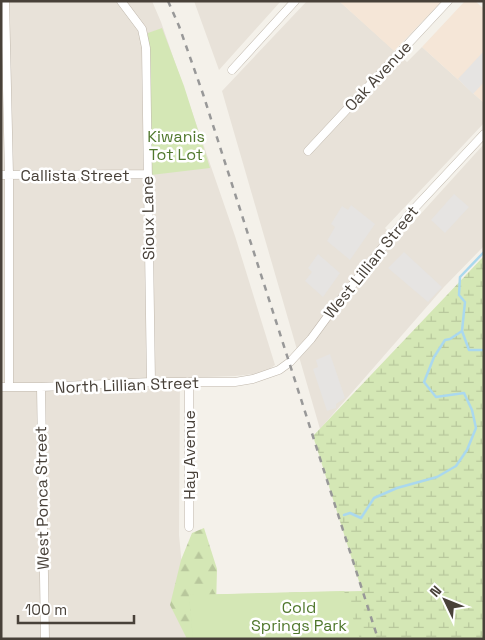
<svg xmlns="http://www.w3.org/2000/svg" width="485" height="640" viewBox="0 0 485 640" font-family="'Space Grotesk',sans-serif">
  <defs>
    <pattern id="forest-firs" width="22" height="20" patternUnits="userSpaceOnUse" patternTransform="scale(1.25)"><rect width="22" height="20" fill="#d4e7b5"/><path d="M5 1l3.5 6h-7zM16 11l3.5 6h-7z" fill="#b8c79c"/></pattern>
    <pattern id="wetland-marsh" width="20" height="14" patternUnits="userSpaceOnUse" patternTransform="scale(1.25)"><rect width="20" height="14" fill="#d4e7b5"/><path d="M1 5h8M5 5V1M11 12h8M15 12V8" fill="none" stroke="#b8c79c"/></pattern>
  </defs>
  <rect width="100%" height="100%" fill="#f4f1ea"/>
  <path fill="#e8e2d9" d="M1,1H152L161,22L235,236L275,365L264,373L235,376L180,378L179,535L189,639H1Z
    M194,1H281L219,70Z
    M307,1H339L407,62L422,47L484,103V123L385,228L397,240L484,144V246L444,287L320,429L222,91Z"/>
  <path fill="#f5e6d7" d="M339,1H442L394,51Z
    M465,1H475L484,9V103L422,47Z"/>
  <path fill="url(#forest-firs)" d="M204,528L217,569L216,607L344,639H187L170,605L181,560L192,533Z"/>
  <path fill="url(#wetland-marsh)" d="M484,256V639H193L189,595L362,591L313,436Z"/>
  <path fill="#d4e7b5" d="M162,28L184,86L210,168L151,175L148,33Z
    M344,591L360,639H193L189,595Z"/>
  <path fill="#e6e4e2" d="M484,51V82L473,94L458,79Z
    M454,194L469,207L445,233L431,220Z
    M351,205L375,224L350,260L327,241L335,227L331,224L342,206L348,210Z
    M404,252L442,287L428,302L388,268Z
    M318,254L340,273L323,297L305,281L312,272L308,268Z
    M330,354L345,398L336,404V408L327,411L313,369L318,367L316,360Z"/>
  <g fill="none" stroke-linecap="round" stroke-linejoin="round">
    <path stroke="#aad8ee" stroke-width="2.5" d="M462,331L469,350H484
      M344,515L350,513L361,518L374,498L397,488L437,477L456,466L467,450L476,428L472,410L464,393L436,397L424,382L434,357L445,340L450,339L462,331L465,302L459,295L460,277L484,252"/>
    <defs>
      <path id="minor" d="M5,1L9,175V387
        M121,1L142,29L146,48L151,382
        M232,70L295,1
        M308,151L448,1
        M1,175L148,174
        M189,383V527
        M1,387H41L151,382H235L253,379L279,370L290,362L311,339L333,309L411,212L484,134
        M41,387L45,639"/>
    </defs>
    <use href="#minor" stroke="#c0b8ad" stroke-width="9"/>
    <use href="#minor" stroke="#fff" stroke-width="8"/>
    <path stroke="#989898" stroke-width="2.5" stroke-dasharray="6 6" stroke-linecap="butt" d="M168,1L179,26L203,94L378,639"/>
  </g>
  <g text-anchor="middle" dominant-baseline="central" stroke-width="5" stroke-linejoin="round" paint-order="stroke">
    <g font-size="16" fill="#484139" stroke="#fff">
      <text transform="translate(378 76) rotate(-47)">Oak Avenue</text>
      <text x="75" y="175">Callista Street</text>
      <text transform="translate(148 218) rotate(-91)">Sioux Lane</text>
      <text transform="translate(371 262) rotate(-51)">West Lillian Street</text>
      <text transform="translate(127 385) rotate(-2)">North Lillian Street</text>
      <text transform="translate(189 455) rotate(-90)">Hay Avenue</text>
      <text transform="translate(42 498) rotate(-91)">West Ponca Street</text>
    </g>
    <g font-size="16" fill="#50782d" stroke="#fff">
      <text x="176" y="136">Kiwanis<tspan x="176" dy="18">Tot Lot</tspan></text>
      <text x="299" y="607">Cold<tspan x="299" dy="18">Springs Park</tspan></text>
    </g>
  </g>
  <rect width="485" height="640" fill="none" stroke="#484139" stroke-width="5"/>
  <g transform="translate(445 600) rotate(313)" stroke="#ffffff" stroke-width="4" paint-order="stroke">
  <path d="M0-4L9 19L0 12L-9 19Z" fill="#484139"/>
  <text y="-8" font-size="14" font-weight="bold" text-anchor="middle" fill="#484139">N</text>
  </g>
  <path d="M18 615v8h116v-8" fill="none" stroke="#484139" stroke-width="2.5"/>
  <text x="25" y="615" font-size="15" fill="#484139" stroke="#ffffff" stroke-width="4" paint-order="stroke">100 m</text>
</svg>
